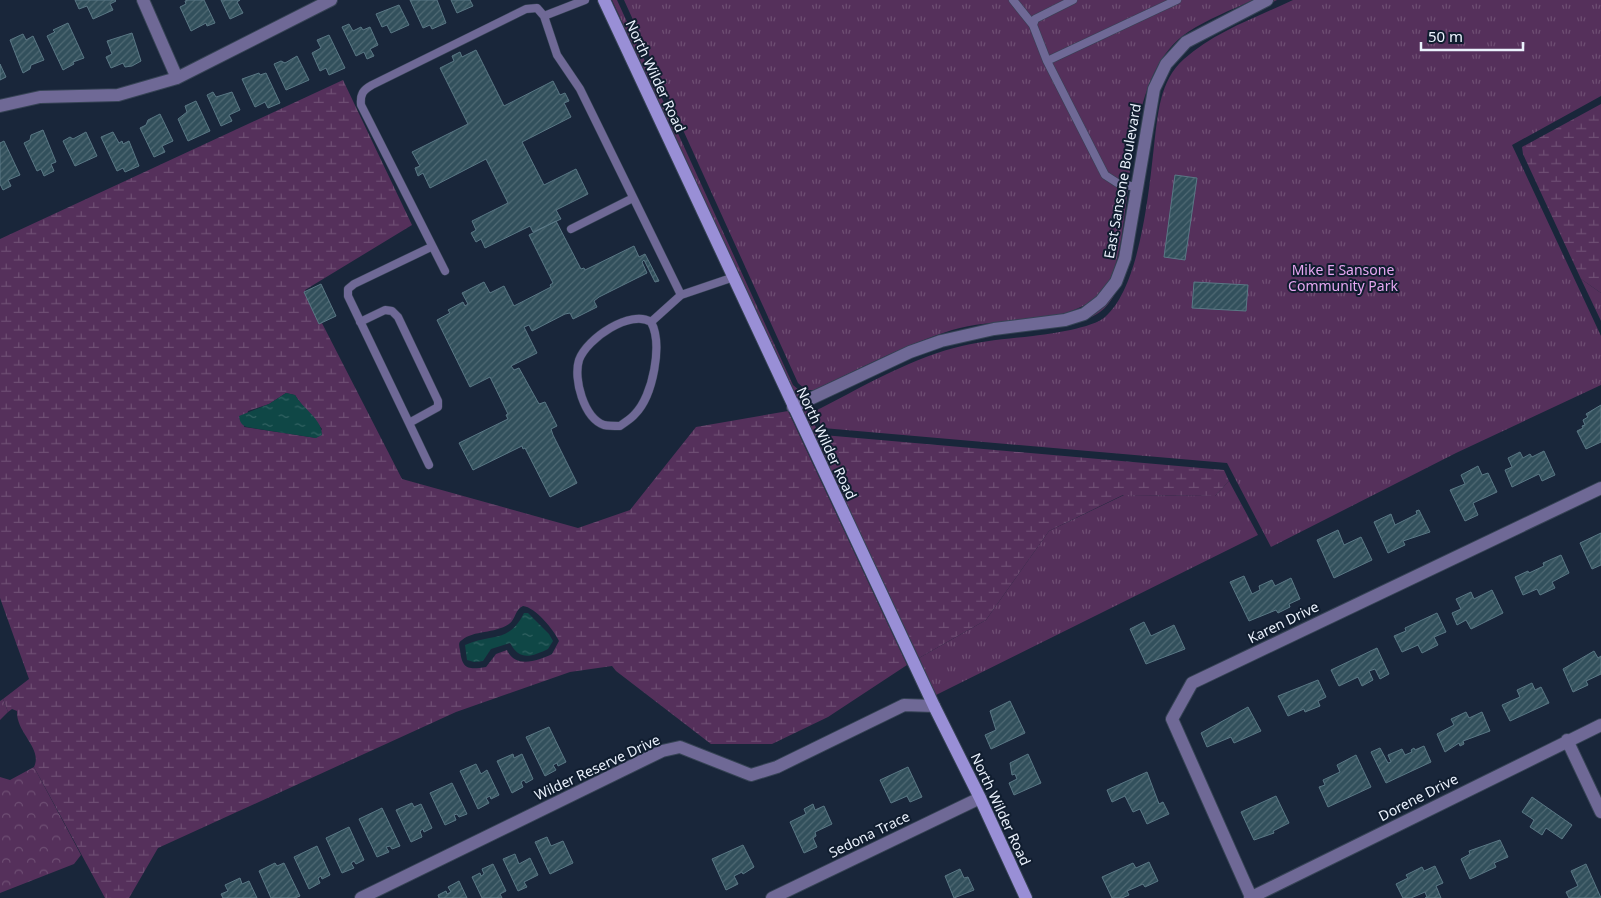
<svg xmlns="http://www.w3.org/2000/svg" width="1601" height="898" viewBox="0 0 1601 898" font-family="'Noto Sans',sans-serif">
  <defs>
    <pattern id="forest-crowns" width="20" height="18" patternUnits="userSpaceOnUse" patternTransform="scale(1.25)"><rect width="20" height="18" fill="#55305b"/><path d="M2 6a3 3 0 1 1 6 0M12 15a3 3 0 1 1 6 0" fill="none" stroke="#6e4e73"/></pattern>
    <pattern id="wetland-marsh" width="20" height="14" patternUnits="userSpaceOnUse" patternTransform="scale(1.25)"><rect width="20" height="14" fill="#55305b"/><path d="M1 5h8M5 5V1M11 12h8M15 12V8" fill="none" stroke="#6e4e73"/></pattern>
    <pattern id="park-tufts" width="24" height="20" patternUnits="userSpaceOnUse" patternTransform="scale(1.25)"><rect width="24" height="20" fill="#55305b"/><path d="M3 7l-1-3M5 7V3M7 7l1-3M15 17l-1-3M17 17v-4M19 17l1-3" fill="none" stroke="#6e4e73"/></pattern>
    <pattern id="water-ripples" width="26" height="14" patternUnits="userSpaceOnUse" patternTransform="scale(1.25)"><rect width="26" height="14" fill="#0f4746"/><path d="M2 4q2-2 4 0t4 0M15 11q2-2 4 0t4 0" fill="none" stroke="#326262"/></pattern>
    <pattern id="building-hatch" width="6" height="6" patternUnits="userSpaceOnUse" patternTransform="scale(1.25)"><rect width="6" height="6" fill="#32505c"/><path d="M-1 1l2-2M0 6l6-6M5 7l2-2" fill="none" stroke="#506a74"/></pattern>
  </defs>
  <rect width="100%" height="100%" fill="#19263a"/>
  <path fill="url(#forest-crowns)" d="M3,699L8,712L0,720V701Z
    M34,767L81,855L74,864L0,893V777L10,780Z"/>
  <path fill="url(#wetland-marsh)" fill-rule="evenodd" d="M343,80L412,225L305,290L402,479L578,528L630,510L696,427L788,411L907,665L828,717L772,744H711L616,671L612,666L570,672L456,712L158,848L129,898H105L34,767C43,748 16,733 17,711L12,709L8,712L3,699L29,679L0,598V239ZM286,393L295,395C303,408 314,417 322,429L316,438L244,427L248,411L269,404ZM523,606C535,607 554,630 559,641L552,654C538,661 515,669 507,650L496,654L486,667C468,670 462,669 460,650C459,646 458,642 462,640C474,630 494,634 509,624C516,619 515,609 523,606Z
    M1601,104V293L1581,279L1523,154L1522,147Z
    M803,412H807L818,431L823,435L1224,470L1229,481L1215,496L1123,495L1049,531L986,620L919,658Z"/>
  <path fill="url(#park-tufts)" d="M612,0H617L793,385L807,397L817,396C862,376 907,350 955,336C974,331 995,329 1015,326C1047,323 1082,325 1106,298C1121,281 1125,252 1129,231C1140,169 1136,79 1191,39C1214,22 1243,12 1269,0H1277C1246,15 1202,30 1178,55C1149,84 1151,128 1145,166C1140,201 1133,236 1125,271C1120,284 1112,304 1100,312C1074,332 988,332 952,342C902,355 856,383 810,406L807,412H803Z
    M624,0H1253C1231,10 1208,19 1188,32C1131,70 1133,172 1122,234C1119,252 1114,281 1100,294C1062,329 1001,315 952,330C904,345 859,369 814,390H806L798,383Z
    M1293,0H1601V96L1512,145L1601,336V385L1456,453L1271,547L1227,463L823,428L813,412C859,389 905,361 954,348C980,341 1006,339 1033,336C1049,334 1093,328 1105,317C1140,287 1149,191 1154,146C1158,115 1159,81 1184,59C1214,32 1257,17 1293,0Z
    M1581,279L1601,293V321Z
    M1229,481L1258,535L936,695L919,658L986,620L1049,531L1124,495L1215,496Z"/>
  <path fill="url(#water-ripples)" d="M286,393L295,395C303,409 322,419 322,435L316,438L253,428C244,427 240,425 239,416L269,404Z
    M524,613H528L549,634L553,641L548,649C531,657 520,661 510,643L491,649L483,661L474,662L467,660L465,645C490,633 509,644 524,613Z"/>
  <path fill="url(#building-hatch)" stroke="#5a7885" d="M75,0H115L116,1L110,4L113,10L93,19L87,6L79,9Z
    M188,0H204L215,23L207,26L206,23L191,31L180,7L186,4L185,1Z
    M221,0H240L237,2L243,13L230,19Z
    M410,0H437L446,23L432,29L430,25L423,28Z
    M451,0H470L473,6L457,13Z
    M399,5L409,25L391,33L387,25L382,27L376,14Z
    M68,23L84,58L73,62L74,64L63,70L47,36L55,32L53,30Z
    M349,24L353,31L361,27L363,30L370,27L378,45L370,49L374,56L367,59L364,52L356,56L342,27Z
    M132,33L141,61L132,66L125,67L123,63L111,68L106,57L112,54L107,41Z
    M23,34L26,40L33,36L44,60L31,65L30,69L23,73L10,40Z
    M329,35L345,68L329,75L326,68L320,71L312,53L321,48L317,40Z
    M476,50L504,106L553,81L560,95L565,93L569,101L564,103L571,117L522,142L544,185L576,169L588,194L556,210L561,219L533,232L530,226L485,248L481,239L476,242L471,233L476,230L472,221L508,203L486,159L430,188L423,173L418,176L415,168L420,166L412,152L468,124L440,68L454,61L452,56L460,52L462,57Z
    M297,56L309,80L286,90L274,64L281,61L285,63Z
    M0,64L6,77L0,80Z
    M259,73L260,75L266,73L280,103L268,108L265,102L255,107L242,79Z
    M213,92L216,97L232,92L240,110L229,115L232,121L221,126L207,95Z
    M196,101L210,131L188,141L178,119L187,112L185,106Z
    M160,114L173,141L162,146L165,152L154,157L140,128L146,125L148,120Z
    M43,130L56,162L51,164L54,171L44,176L41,169L37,171L24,143L30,140L31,135Z
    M86,132L97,156L75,166L63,141L70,137L73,139Z
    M113,132L119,143L122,141L123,144L129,141L139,166L125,172L123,168L117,171L101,137Z
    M4,141L20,175L8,180L11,186L3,190L0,184V143Z
    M1175,175L1197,178L1185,260L1164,257Z
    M556,221L581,269L584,268L585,270L634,246L639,257L645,254L659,281L655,282L644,260L642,262L647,273L599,297L594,301L597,307L573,319L570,313L565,314L532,331L529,325L524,327L537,353L511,366L514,370L519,368L539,404L545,402L557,426L551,429L553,435L577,483L550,497L525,448L523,449L522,446L473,470L459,443L508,419L506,415L508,414L490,377L470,387L437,320L450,313L448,310L463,302L465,306L468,304L462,293L484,282L490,293L504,286L514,306L551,287L550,285L553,283L529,235Z
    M1194,282L1248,285L1246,311L1192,308Z
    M321,284L336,316L319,324L304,292Z
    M1601,405V442L1586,449L1577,431L1583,428L1582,426L1585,425L1583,420L1588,417L1586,414Z
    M1544,451L1555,475L1542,481L1539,474L1512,487L1505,470L1512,467L1508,458L1520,452L1523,458L1530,454L1532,457Z
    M1478,466L1482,475L1488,473L1497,492L1473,503L1478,515L1465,521L1450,490L1465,484L1461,475Z
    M1419,510L1430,532L1403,541L1405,545L1388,553L1374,522L1391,514L1395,525L1417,514L1416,511Z
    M1338,530L1344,545L1361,537L1372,560L1334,578L1317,540Z
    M1601,533V565L1592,569L1580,543Z
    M1561,555L1569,573L1552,582L1555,588L1540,595L1537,589L1523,595L1515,577L1528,571L1529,573L1544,566L1543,563Z
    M1244,576L1252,594L1260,590L1259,586L1272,580L1275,586L1291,578L1300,599L1289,604L1290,607L1278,613L1276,610L1249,621L1230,582Z
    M1492,590L1503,613L1471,629L1466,620L1457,625L1452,613L1461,609L1456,599L1471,592L1474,599Z
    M1437,613L1446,632L1434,637L1438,645L1422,653L1418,645L1402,652L1394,636L1406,631L1405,628Z
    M1144,622L1151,636L1174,625L1185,649L1146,664L1130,629Z
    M1377,648L1389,674L1380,679L1375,669L1369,671L1373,680L1362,686L1358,677L1339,686L1331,670Z
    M1594,651L1598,658L1601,656V674L1586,681L1588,685L1573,692L1563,669Z
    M1318,680L1326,697L1318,701L1320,706L1305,712L1304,709L1288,716L1278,696Z
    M1532,683L1535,690L1541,687L1549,703L1510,721L1502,705L1520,697L1517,690Z
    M1010,701L1025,733L991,749L985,735L996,730L990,711Z
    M1248,707L1261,731L1234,743L1231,737L1207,747L1201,733Z
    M1466,712L1469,718L1482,712L1490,731L1463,741L1464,744L1460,746L1459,743L1445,752L1437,734L1454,725L1451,719Z
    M549,727L566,762L558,766L557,763L553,765L556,770L545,776L526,737Z
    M1424,746L1431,762L1386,783L1371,752L1380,748L1388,763L1391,762L1388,755L1402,749L1405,755L1412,752L1411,750L1414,748L1415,750Z
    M513,754L514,758L522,754L533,779L526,783L524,780L521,782L523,787L512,793L497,761Z
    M1028,754L1041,783L1014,795L1009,783L1017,779L1015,774L1012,775L1010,763Z
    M1356,755L1371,787L1328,807L1319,787L1325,785L1323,780L1340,772L1337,765Z
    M476,764L481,774L487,770L499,795L491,799L490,796L486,798L489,803L478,809L460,771Z
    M908,767L922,797L910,802L907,796L891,803L880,780Z
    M1147,772L1159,804L1163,802L1169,814L1147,824L1140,809L1133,812L1125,796L1112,802L1107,790Z
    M452,783L467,814L459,817L457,814L454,815L456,820L445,825L430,793Z
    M1276,796L1289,823L1273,831L1274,833L1254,840L1241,812Z
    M1532,797L1572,825L1562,839L1546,828L1542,835L1530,827L1534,820L1522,812Z
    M412,803L414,807L421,804L432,828L424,832L423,829L420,831L422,837L411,842L396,810Z
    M813,804L815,810L824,806L832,824L815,832L816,836L813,838L817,847L804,853L790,822L806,814L804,809Z
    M382,808L400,846L392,849L390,846L386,847L389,852L377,857L359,819Z
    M349,827L364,860L356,864L354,861L351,863L354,868L342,873L326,838Z
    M547,837L551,846L563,841L573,863L550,874L535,842Z
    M1500,840L1508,857L1494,863L1496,867L1470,879L1461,859L1470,854L1469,851Z
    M743,845L754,867L743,874L742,872L734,876L738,884L726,890L712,859Z
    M317,846L330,875L322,879L321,876L318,878L320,883L309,889L294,857Z
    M515,854L519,864L530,858L538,875L524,882L527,887L518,891L503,859Z
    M1149,862L1158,881L1145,887L1143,884L1127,891L1129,895L1122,898H1112L1102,877L1133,863L1136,868Z
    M275,863L277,866L284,863L300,896L295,898H271L259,871Z
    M493,864L506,891L500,894L502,898H482L472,877L480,873L481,876L484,874L482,869Z
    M1586,864L1601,898H1569L1566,892L1578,886L1571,871Z
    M1435,866L1443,883L1436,886L1441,898H1425L1427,897L1425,892L1411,898H1403L1396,884L1408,878L1406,875L1422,867L1424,871Z
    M960,869L964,878L968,877L974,890L954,898L945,876Z
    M240,878L242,884L249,881L257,898H223L221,894L228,891L225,885Z
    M459,881L467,898H439L438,895L446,891L447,894L451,892L448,887Z"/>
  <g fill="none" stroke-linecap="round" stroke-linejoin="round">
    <defs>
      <path id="lane" d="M1013,0L1033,25
        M1073,0L1035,19L1033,25L1047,61L1105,175L1119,184L1137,187
        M544,16L557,55L580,89L681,295L734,277
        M1047,61L1177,0
        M571,229L633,198
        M445,271L361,105C360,94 363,90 372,85L526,9L537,8L544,16L585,0
        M360,322L385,310L392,311L398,317L438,401V407L409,423L348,296V289L354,284L431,247
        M651,322C631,309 587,338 579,360C573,379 584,418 604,425C609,426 615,426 620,426C625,422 631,419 635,414C653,396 663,344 651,322L681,295
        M409,423L429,465"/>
      <path id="street" d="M143,0L177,78
        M0,106L40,97L118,95L177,78L331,0
        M793,407L910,352L941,341L994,329L1065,320L1084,314L1101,301L1116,282L1125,258L1154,89L1166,64L1186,42L1267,0
        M1567,740L1601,812
        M1251,897L1172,719L1192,683L1601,488
        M361,898L662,751L680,747L751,775L777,767L904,705L934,706
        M772,898L980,798
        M1250,898L1601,725"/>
      <path id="secondary" d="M604,0L934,706L980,798L1026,898"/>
    </defs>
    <use href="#lane" stroke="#364355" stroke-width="9"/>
    <use href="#street" stroke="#364355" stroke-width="14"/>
    <use href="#secondary" stroke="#364355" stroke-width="14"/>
    <use href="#lane" stroke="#6f6996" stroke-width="8"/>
    <use href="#street" stroke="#6f6996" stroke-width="12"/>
    <use href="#secondary" stroke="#998fd6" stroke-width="12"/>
  </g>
  <g text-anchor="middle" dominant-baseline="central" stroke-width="4" stroke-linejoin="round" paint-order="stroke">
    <g font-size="14" fill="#ebf2fd" stroke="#101d2f">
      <text transform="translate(656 76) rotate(65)">North Wilder Road</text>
      <text transform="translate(1122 181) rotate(-80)">East Sansone Boulevard</text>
      <text transform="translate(827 443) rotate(65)">North Wilder Road</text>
      <text transform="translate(1283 622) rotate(-26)">Karen Drive</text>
      <text transform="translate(597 767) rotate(-25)">Wilder Reserve Drive</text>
      <text transform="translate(1418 797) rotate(-27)">Dorene Drive</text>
      <text transform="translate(1001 809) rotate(65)">North Wilder Road</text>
      <text transform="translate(869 834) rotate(-26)">Sedona Trace</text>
    </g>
    <g font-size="14" fill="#e6a7f1" stroke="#101d2f">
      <text x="1343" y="269">Mike E Sansone<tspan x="1343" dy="16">Community Park</tspan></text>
    </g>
  </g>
  <path d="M1421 42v8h102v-8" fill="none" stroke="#ebf2fd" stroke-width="2.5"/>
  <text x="1428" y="42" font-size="15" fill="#ebf2fd" stroke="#101d2f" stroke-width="4" paint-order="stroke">50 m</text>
</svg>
